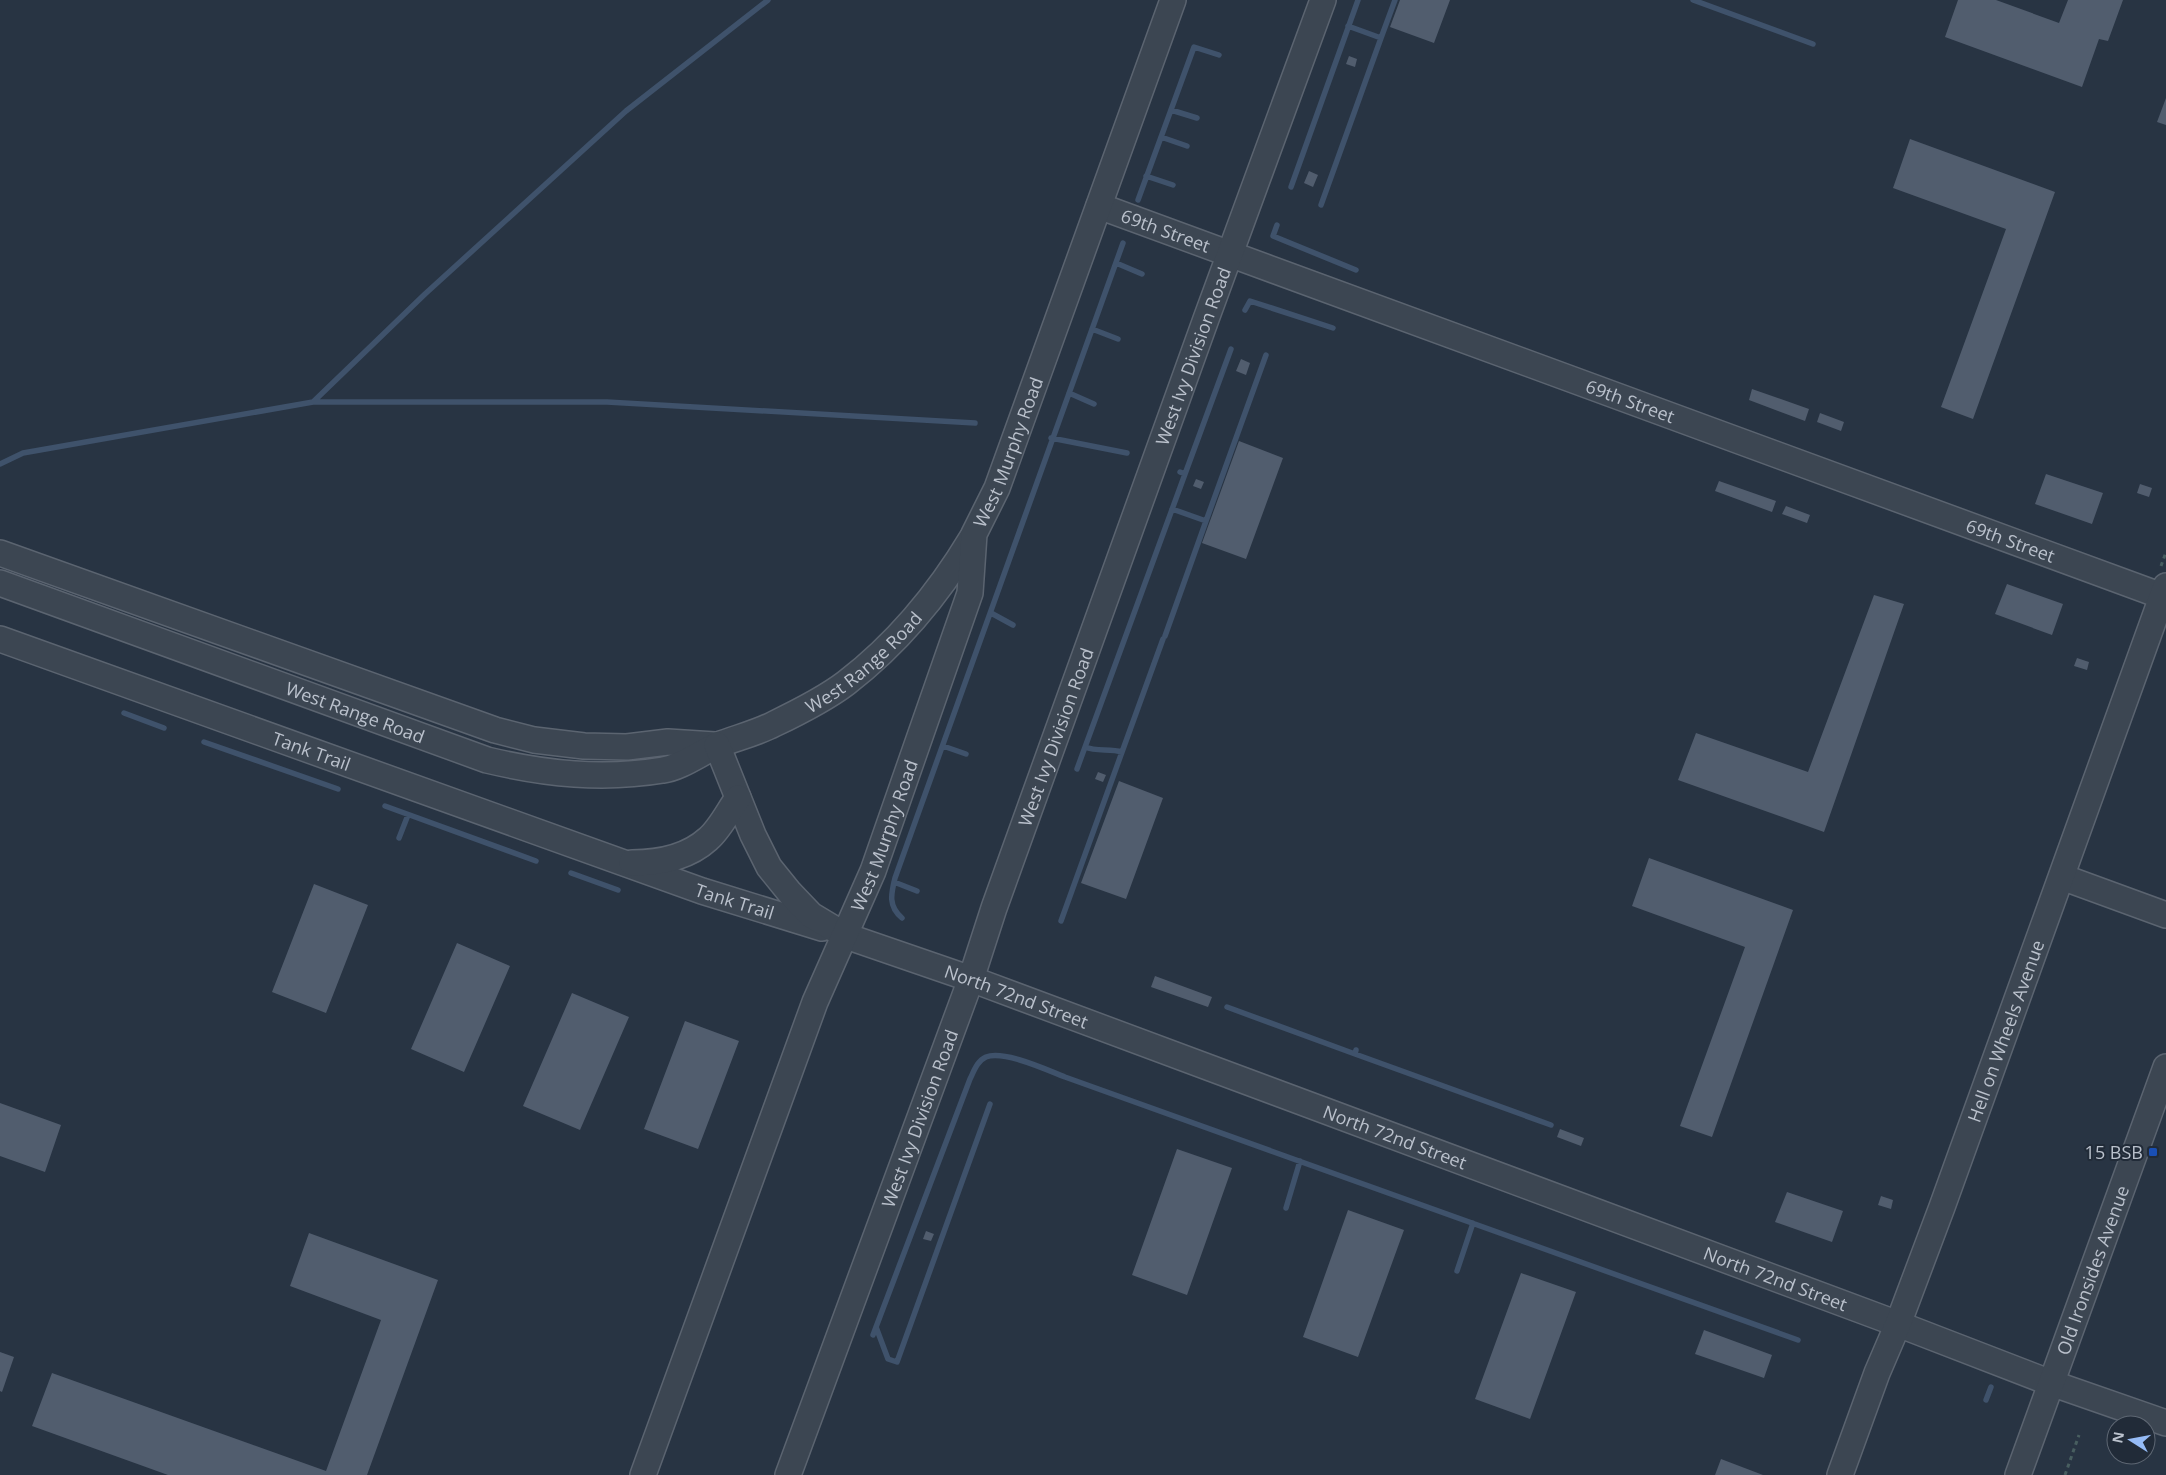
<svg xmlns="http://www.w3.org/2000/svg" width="2166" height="1475" viewBox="0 0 2166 1475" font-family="'Open Sans',sans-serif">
  <rect width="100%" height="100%" fill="#283443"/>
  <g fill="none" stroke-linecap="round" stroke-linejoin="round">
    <path stroke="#3f526b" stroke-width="5.5" d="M1693,0L1813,44
      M1381,38L1395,0
      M1171,110L1197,118
      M1161,137L1187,146
      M1146,176L1173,185
      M1291,187L1358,0
      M1138,200L1194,47L1219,55
      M1321,205L1381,38L1348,26
      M1277,225L1273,236L1356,270
      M1116,263L1142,274
      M1245,310L1250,301L1333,328
      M1092,329L1118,339
      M1069,393L1094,404
      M313,402H607L975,423
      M1051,438L1127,453
      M0,464L23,453L313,402L425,294L626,111L768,0
      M1180,472L1185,474L1231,349
      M1206,521L1266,355
      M991,613L1013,625
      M1165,636L1206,521L1172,509
      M124,713L164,728
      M204,742L338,789
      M943,746L966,754
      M1122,752L1163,639
      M1077,769L1185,474
      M385,806L536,861
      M399,838L408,815
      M571,873L618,890
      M894,882L917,891
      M902,918C888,906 891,894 895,878L1123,243
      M1061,921L1122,752C1110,748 1097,752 1085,747
      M1227,1007L1355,1054L1356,1050
      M1355,1054L1551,1125
      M1286,1208L1300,1161
      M1457,1271L1473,1223
      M876,1327L888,1359L897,1362L990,1104
      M873,1335L970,1079C974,1071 977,1061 986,1057C1004,1050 1047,1070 1065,1077L1798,1340
      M1986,1400L1991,1387"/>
  </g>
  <path fill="#515d6e" d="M1400,0H1450L1434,43L1390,27Z
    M1958,0H1996L2059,23L2068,0H2123L2108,41L2099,39L2082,87L1945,37Z
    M1349,56L1357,59L1355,67L1346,64Z
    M2166,98V125L2157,122Z
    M1910,139L2055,192L1973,419L1941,407L2006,229L1893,188Z
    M1309,171L1318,175L1313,187L1304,183Z
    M1241,359L1250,363L1246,375L1236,371Z
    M1752,389L1809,409L1805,421L1749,400Z
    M1820,413L1844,422L1841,431L1817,422Z
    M1239,441L1283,458L1246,559L1202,543Z
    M2046,474L2103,493L2092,524L2035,504Z
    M1196,479L1204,482L1201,489L1193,486Z
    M1719,481L1776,501L1772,512L1715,491Z
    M2140,484L2152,488L2149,497L2137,493Z
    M1786,506L1810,515L1807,523L1782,514Z
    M2007,584L2063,604L2052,635L1995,614Z
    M1874,595L1904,604L1824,832L1678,780L1696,733L1808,772Z
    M2077,658L2089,662L2087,670L2074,666Z
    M1098,772L1106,775L1103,782L1095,779Z
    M1119,781L1163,798L1126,899L1081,883Z
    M1649,858L1793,910L1712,1137L1680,1126L1745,947L1632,906Z
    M314,884L368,905L326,1013L272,992Z
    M457,943L510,966L464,1072L411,1049Z
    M1155,976L1212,997L1208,1007L1151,987Z
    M572,993L629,1017L580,1130L523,1106Z
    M685,1021L739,1041L698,1149L644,1129Z
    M0,1103L61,1125L45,1172L0,1156Z
    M1560,1129L1584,1138L1581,1146L1557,1137Z
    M1177,1149L1232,1168L1187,1295L1132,1275Z
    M1787,1192L1843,1211L1832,1242L1775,1222Z
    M1881,1196L1893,1200L1891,1209L1878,1205Z
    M1348,1210L1404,1230L1358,1357L1303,1337Z
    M926,1231L934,1234L931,1241L923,1239Z
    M309,1233L438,1280L367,1475H168L32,1426L52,1373L326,1471L381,1320L290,1286Z
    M1521,1273L1576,1292L1530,1419L1475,1399Z
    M1704,1330L1772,1355L1764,1378L1695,1354Z
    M0,1352L14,1357L2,1392L0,1391Z
    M1721,1459L1763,1475H1715Z"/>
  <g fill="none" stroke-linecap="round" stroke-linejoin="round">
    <defs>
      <g id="minor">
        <path id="s1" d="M1099,206L2162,596"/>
        <path d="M0,553L495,730L534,740L584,746L627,747L668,742L715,745"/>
        <path id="s2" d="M0,583L487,760C546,774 603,780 663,770C680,768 702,752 718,745C736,738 757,733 774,724C799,712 825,699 846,683C898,643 939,593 972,538"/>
        <path id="s3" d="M0,639L702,891L822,928"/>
        <path id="s4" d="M717,745L753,835L769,867L790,893L811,915L846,936L971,979L1898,1324L2051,1383L2166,1423"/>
        <path d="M632,863C659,863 687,858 708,839C720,829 729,810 738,798"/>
        <path d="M2062,877L2166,915"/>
        <path id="s5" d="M643,1475L815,1002L873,871L970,593L974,534L997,488L1173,0"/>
        <path id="s6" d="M788,1475L971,979L994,908L1206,319L1323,0"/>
        <path id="s7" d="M1840,1475L1877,1373L1898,1324L1942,1207L2166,586"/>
        <path id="s8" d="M2018,1475L2166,1067"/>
      </g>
    </defs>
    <use href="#minor" stroke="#5b6470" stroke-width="28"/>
    <path stroke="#485e60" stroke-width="3" stroke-dasharray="4 4" stroke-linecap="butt" d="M2161,566L2166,552
      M2065,1475L2079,1435"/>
    <use href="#minor" stroke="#3c4652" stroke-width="25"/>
  </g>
  <rect fill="#1a4fb4" stroke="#212b38" stroke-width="2" x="2148" y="1147" width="10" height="10" rx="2.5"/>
  <g text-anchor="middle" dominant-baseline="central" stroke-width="4" stroke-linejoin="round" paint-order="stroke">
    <g font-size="18" fill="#bac1cc" stroke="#212b38">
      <text stroke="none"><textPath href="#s1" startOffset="71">69th Street</textPath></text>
      <text stroke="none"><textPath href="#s6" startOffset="1190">West Ivy Division Road</textPath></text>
      <text stroke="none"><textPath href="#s1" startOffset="566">69th Street</textPath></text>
      <text stroke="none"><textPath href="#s5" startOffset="1089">West Murphy Road</textPath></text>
      <text stroke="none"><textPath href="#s1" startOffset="971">69th Street</textPath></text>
      <text stroke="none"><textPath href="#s2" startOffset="926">West Range Road</textPath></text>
      <text stroke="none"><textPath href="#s2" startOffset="378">West Range Road</textPath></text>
      <text stroke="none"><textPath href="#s6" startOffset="785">West Ivy Division Road</textPath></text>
      <text stroke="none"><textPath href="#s3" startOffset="331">Tank Trail</textPath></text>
      <text stroke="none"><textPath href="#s5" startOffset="684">West Murphy Road</textPath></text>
      <text stroke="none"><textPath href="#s3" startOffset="780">Tank Trail</textPath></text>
      <text stroke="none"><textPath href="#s4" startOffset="418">North 72nd Street</textPath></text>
      <text stroke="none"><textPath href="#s7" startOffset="474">Hell on Wheels Avenue</textPath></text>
      <text stroke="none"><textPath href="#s6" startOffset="380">West Ivy Division Road</textPath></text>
      <text stroke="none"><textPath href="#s4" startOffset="822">North 72nd Street</textPath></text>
      <text stroke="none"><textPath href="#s8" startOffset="218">Old Ironsides Avenue</textPath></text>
      <text stroke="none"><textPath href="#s4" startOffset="1228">North 72nd Street</textPath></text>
    </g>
    <g font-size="18" fill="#bac1cc" stroke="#212b38" text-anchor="end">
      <text x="2143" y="1152">15 BSB</text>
    </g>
  </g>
  <g transform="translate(2131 1440) rotate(281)"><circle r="24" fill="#212b38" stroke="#5e6773"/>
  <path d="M0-4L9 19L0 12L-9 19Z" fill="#95bbf6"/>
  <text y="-8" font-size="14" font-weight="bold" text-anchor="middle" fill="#bac1cc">N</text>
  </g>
</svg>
